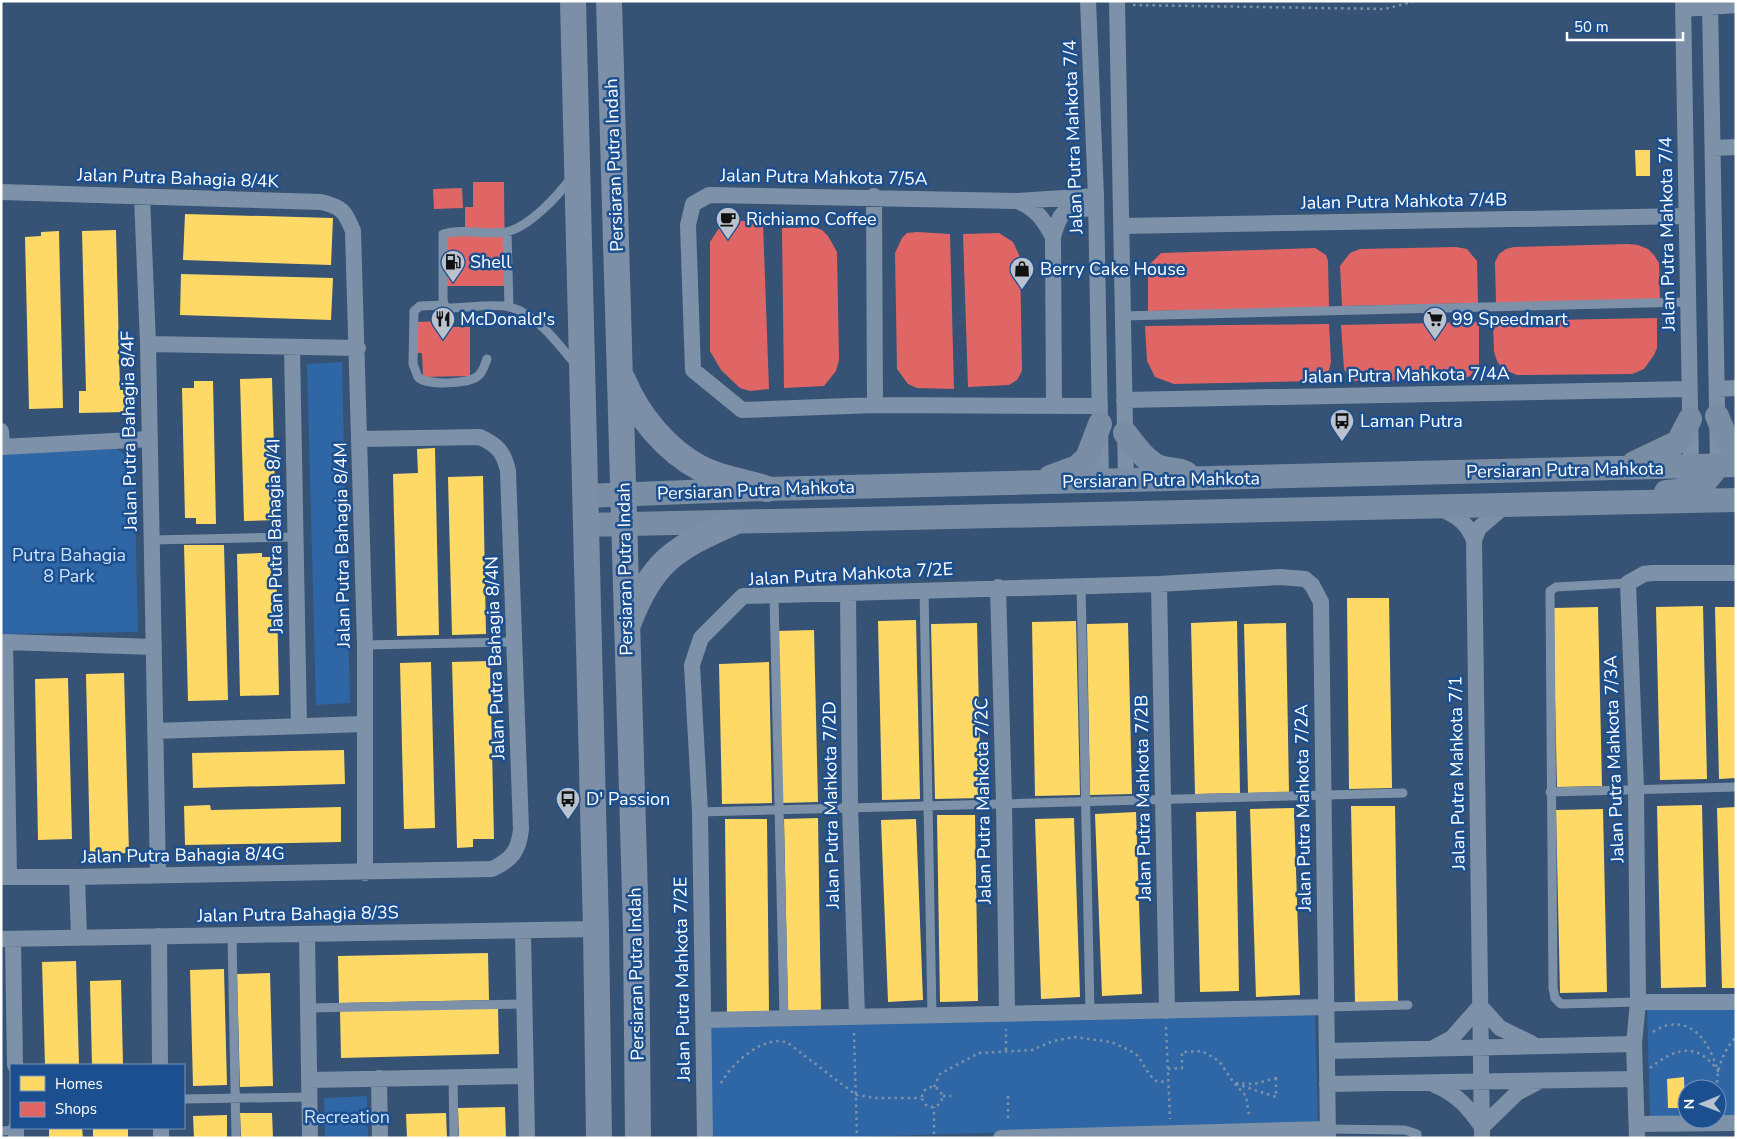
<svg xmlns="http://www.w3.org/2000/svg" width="1737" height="1139" viewBox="0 0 1737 1139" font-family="'Nunito Sans',sans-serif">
  <rect width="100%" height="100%" fill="#365274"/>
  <path fill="#2f66a5" d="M342,362L350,703L316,705L307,364Z
    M117,449L134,461L138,632L1,634V453Z
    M1647,1008H1736V1116L1717,1117V1089H1687V1117H1650Z
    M1315,1012L1318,1123L822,1138H711L710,1025Z
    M367,1096L368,1138H325L324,1098Z"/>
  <path fill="#ffd966" d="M1635,150H1650V176H1636Z
    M185,214L333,218L331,265L183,260Z
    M116,230L120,390H127V412L79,413V391H86L82,231Z
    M59,231L63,408L29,409L25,237L41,236V232Z
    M181,274L333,278L331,320L180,315Z
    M272,378L276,520L244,521L240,379Z
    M194,381H213L216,524H196V518H185L182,388H194Z
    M435,448L439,635L397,636L393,474L418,473L417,449Z
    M483,476L486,634L452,635L448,477Z
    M184,545H224L228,700L188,701Z
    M262,553V557H276L279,695L240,696L237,554Z
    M1347,598H1389L1392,788L1349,789Z
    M1703,606L1707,779L1660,780L1656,607Z
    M1598,607L1602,786L1557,787L1553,608Z
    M1715,607H1736V778L1719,779Z
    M916,620L920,799L882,800L878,621Z
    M1076,621L1080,795L1035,796L1032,622Z
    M1237,621L1240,793L1195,794L1191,623Z
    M977,623L981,798L935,799L931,624Z
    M1128,623L1132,794L1090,795L1087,624Z
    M1286,623L1289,792L1248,793L1244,624Z
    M814,630L818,802L781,803L776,631Z
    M490,661L494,839H473V847L457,848L452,662Z
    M431,662L435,828L404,829L400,663Z
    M769,662L772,803L722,804L719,664Z
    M124,673L129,853L90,854L86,674Z
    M68,678L72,839L38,840L35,679Z
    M344,750L345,784L193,788L192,753Z
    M210,805L211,810L341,807V842L185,845L184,806Z
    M1702,805L1706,987L1661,988L1657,806Z
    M1351,806H1395L1398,1002L1355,1003Z
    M1736,807V988H1722L1717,808Z
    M1294,808L1300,995L1256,997L1250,809Z
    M1603,809L1607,992L1560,993L1556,810Z
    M1236,811L1239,991L1200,992L1196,812Z
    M1136,812L1142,994L1102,996L1095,814Z
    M937,815H975L978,1001L940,1002Z
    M818,818L821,1011H788L784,819Z
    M1074,818L1080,997L1041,999L1035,819Z
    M725,819H767L769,1012L727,1013Z
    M916,819L923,1000L888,1002L881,820Z
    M488,953L489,1000L339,1003L338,956Z
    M76,961L79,1065H45L42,962Z
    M224,969L227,1085L193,1086L190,970Z
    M270,973L273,1086L240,1087L237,974Z
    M121,980L123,1065H92L90,981Z
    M498,1007L499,1054L341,1058L340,1011Z
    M1684,1077L1685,1108H1668L1667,1079Z
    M505,1107L506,1138H459L458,1108Z
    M240,1113H272L273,1138H241Z
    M446,1113L447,1138H407L406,1114Z
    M227,1115V1138H194L193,1116Z
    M49,1128H82L83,1138H49Z
    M93,1128H128V1138H93Z"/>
  <path fill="#e06666" d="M473,182H504L505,286H444V236H465V207H473Z
    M462,188L463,208L434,209L433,189Z
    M732,220L763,223L769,389L750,391L740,388L721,370L710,351V242L721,225Z
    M814,227L822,230L828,236L837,252L839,360L836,371L824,386L784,388L782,228Z
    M917,232L950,234L954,389L917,388L908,384L897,369L895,253L902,238L907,233Z
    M999,233L1013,242L1020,257L1022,371L1017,380L1009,385L968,387L963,234Z
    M1628,244L1638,245L1648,249L1654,255L1659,263L1660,301L1496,303L1495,262L1499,254L1506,249L1514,247Z
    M1456,247L1467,249L1477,261L1478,303L1342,306L1340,266L1350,253L1360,249Z
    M1315,248L1326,255L1328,261L1329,308L1148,311V271L1150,264L1161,253Z
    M1657,318V348L1654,355L1644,369L1632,374L1517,375L1503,369L1497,361L1494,352L1493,321Z
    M443,321V327H470V376L423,377L422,353H416V322Z
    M1479,322V364L1470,376L1463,379L1363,381H1355L1348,376L1344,369L1341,325Z
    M1329,324L1331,362L1329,370L1323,377L1315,381L1174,384L1155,377L1147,361L1145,326Z"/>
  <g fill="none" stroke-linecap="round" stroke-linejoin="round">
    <path stroke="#7d92a8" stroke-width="2.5" stroke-dasharray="2.5 4" stroke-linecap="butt" d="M1133,5L1385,9L1416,1
      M1166,1027L1170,1119
      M854,1033L857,1137
      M1006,1050V1029
      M1650,1068C1675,1048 1697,1041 1718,1071C1711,1049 1698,1020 1669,1025C1663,1026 1656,1030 1651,1033
      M1168,1069L1182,1068V1052L1202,1051L1219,1061L1234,1083L1246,1096L1249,1115
      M1276,1078V1097L1234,1083L1254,1084Z
      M721,1083C731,1064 765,1033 788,1043L856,1095L875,1098H921
      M922 1097a10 10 0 1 1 20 0a10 10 0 1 1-20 0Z
      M934,1087L940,1074L979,1053L1032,1050L1053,1041L1075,1037L1111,1042L1129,1050L1138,1056L1149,1074L1156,1081L1168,1082
      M1717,1089C1716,1070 1723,1051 1736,1037
      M943,1096H951
      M1008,1096V1122
      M934,1134V1107"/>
    <path stroke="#7d92a8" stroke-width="9" d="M571,178C558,196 528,228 506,232C486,235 463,228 443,234V299L444,305L448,308C463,308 497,303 510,307C537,314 559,345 576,365
      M507,232L509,307
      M444,305L420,306L414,311L413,364L418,377C427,386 469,384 478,376C483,372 485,364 487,359
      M1123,316L1687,302
      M152,540L295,537
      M1628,583L1556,587L1550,591L1553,988L1555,998L1561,1004L1638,1002
      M1081,585L1090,1012
      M924,590L932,1015
      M774,596L784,1018
      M365,645L514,642
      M1550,792L1736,787
      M700,812L1403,793
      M232,935L236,1138
      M1326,1007L1408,1005
      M308,1008L525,1004
      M453,1077L454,1138
      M184,1099L309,1097
      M1328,1129L1405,1130L1417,1134V1138
      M1,1131L16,1130"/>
    <path stroke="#7d92a8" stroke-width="16" d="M1088,1L1096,196L1101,482
      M1117,1L1126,481
      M1683,1L1691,466
      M1710,1L1718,466
      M1683,9L1736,5
      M1713,148L1736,147
      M1,192L321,202C342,207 345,211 353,231L365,645V873
      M874,196L875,405
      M1096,196L1017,201L709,195L693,204L688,225L693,370L742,410L875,405L1100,406
      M142,197L148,344L158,875
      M1017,201C1036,208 1044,220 1053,237L1054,405
      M1121,226L1687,216
      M1053,237C1061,208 1065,207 1096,209
      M148,344L358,348
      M292,347L299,726
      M1717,389L1736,388
      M1124,400L1689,389
      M1,431L2,447L150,439
      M1441,509C1458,516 1467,523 1474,540L1482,1138
      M1474,540L1479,528L1506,505
      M1159,584L1167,1011
      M998,587L1004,803L1007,1013
      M848,594L850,807L857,1016
      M155,731L364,724
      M9,876L5,642L154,647
      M1,877H77L492,869C512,860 519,850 521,829L508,471C504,452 497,445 480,437L360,439
      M77,877L79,937
      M523,931L527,1138
      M307,934L310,1138
      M159,936L160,1065
      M1,939L596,929
      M13,939L15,1065
      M1638,1002H1736
      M1480,1006L1500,1028L1531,1043
      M703,1020L1326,1007
      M1433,1048L1452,1038L1480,1006
      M1327,1051L1634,1044
      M379,1078L380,1138
      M309,1080L526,1076
      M1327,1084L1635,1079
      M1435,1085C1457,1094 1469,1108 1482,1127
      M1637,1124L1736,1123
      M1482,1127L1517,1093L1538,1082
      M16,1128V1138
      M161,1128V1138
      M705,1138L700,812L692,665L701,638L743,596L1159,584L1280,577L1305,579L1312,585L1321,602L1328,1138
      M1001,1138L1328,1129
      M1637,1138L1634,1044L1638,1002L1636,788L1628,583L1644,574L1652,573H1736"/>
    <path stroke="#798da4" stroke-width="24" d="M1717,416L1727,440L1736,448
      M1125,433C1135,445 1147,464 1163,468C1171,470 1178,469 1186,473
      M1634,463L1678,442L1690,419
      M1050,477L1077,467L1087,458L1100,424
      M1666,492L1678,491L1705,482L1718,466
      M585,496L767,489L1736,465
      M585,525L1736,500"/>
    <path stroke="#7d8ea7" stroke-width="26" d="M573,1L596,929L599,1138
      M609,1L636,930L638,1138
      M623,380C638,416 666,450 700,468C720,479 745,481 767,489
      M629,622C652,562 675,548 732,523"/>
  </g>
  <defs>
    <symbol id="cafe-pin" viewBox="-11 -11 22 30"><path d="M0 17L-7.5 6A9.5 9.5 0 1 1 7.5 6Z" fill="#b9c2ce" stroke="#1b4f8f"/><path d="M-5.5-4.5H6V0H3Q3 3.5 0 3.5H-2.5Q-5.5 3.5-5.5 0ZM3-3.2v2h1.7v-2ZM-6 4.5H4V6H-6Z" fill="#111"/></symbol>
    <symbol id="fuel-pin" viewBox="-11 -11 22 30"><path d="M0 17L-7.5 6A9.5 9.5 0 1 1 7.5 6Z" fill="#b9c2ce" stroke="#1b4f8f"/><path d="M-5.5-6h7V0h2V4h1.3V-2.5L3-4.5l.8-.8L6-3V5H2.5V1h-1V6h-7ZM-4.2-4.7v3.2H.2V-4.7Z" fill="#111"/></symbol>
    <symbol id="shop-pin" viewBox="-11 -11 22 30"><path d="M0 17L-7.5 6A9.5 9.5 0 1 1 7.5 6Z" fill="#b9c2ce" stroke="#1b4f8f"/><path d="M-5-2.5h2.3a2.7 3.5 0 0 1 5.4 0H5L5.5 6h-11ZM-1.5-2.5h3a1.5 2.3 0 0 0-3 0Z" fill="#111"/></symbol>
    <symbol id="restaurant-pin" viewBox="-11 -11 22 30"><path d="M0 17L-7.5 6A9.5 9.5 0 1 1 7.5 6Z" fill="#b9c2ce" stroke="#1b4f8f"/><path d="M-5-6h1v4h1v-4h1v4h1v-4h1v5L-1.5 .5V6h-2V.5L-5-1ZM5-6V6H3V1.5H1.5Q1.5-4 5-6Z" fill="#111"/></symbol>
    <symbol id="supermarket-pin" viewBox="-11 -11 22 30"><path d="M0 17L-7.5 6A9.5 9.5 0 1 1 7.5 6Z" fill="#b9c2ce" stroke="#1b4f8f"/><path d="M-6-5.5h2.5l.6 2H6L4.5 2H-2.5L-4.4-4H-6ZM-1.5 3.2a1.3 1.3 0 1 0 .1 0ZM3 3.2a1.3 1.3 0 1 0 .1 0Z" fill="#111"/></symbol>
    <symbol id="bus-pin" viewBox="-11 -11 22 30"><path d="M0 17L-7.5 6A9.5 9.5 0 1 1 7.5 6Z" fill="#b9c2ce" stroke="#1b4f8f"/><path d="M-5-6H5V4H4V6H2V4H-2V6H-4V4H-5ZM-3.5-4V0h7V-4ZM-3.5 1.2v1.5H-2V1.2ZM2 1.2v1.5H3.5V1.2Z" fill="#111"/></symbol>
  </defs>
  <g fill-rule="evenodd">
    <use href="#cafe-pin" x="714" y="205" width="28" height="38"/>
    <use href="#fuel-pin" x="439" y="248" width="28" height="38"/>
    <use href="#shop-pin" x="1008" y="255" width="28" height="38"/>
    <use href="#restaurant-pin" x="429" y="305" width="28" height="38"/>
    <use href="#supermarket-pin" x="1421" y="305" width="28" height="38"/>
    <use href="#bus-pin" x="1328" y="407" width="28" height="38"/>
    <use href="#bus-pin" x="554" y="785" width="28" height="38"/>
  </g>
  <g text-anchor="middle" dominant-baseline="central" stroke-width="5" stroke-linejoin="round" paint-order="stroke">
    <g font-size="18" fill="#fff" stroke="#1b4f8f">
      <text transform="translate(1073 137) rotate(-92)">Jalan Putra Mahkota 7/4</text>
      <text transform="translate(614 165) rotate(-92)">Persiaran Putra Indah</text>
      <text transform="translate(824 177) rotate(1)">Jalan Putra Mahkota 7/5A</text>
      <text transform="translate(178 178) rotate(2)">Jalan Putra Bahagia 8/4K</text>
      <text transform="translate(1404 201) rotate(-1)">Jalan Putra Mahkota 7/4B</text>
      <text transform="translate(1667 234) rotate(-91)">Jalan Putra Mahkota 7/4</text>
      <text transform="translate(1406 375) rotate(-1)">Jalan Putra Mahkota 7/4A</text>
      <text transform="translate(129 431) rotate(-91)">Jalan Putra Bahagia 8/4F</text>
      <text transform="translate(1565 470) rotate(-1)">Persiaran Putra Mahkota</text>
      <text transform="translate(1161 480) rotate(-1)">Persiaran Putra Mahkota</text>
      <text transform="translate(756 490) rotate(-2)">Persiaran Putra Mahkota</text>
      <text transform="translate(275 536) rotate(-91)">Jalan Putra Bahagia 8/4I</text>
      <text transform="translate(342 545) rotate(-91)">Jalan Putra Bahagia 8/4M</text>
      <text transform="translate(625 569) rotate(-91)">Persiaran Putra Indah</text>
      <text transform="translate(851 574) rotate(-3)">Jalan Putra Mahkota 7/2E</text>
      <text transform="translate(495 658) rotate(-92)">Jalan Putra Bahagia 8/4N</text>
      <text transform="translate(1614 759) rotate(-92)">Jalan Putra Mahkota 7/3A</text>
      <text transform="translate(1457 773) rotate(-91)">Jalan Putra Mahkota 7/1</text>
      <text transform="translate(1143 798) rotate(-91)">Jalan Putra Mahkota 7/2B</text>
      <text transform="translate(983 801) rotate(-91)">Jalan Putra Mahkota 7/2C</text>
      <text transform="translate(831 805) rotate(-91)">Jalan Putra Mahkota 7/2D</text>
      <text transform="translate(1303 808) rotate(-91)">Jalan Putra Mahkota 7/2A</text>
      <text transform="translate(183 855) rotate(-1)">Jalan Putra Bahagia 8/4G</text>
      <text transform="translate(298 914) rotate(-1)">Jalan Putra Bahagia 8/3S</text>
      <text transform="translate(636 974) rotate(-91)">Persiaran Putra Indah</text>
      <text transform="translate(682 979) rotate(-91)">Jalan Putra Mahkota 7/2E</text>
    </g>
    <g font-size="18" fill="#fff" stroke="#1b4f8f" text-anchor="start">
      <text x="746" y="219">Richiamo Coffee</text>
      <text x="470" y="262">Shell</text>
      <text x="1040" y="269">Berry Cake House</text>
      <text x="460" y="319">McDonald's</text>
      <text x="1452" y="319">99 Speedmart</text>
      <text x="1360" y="421">Laman Putra</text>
      <text x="586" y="799">D' Passion</text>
    </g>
    <g font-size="18" fill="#cfe3fa" stroke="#1b4f8f">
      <text x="69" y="555">Putra Bahagia<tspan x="69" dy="21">8 Park</tspan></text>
      <text x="347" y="1117">Recreation</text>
    </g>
  </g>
  <rect width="1737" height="1139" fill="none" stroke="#ffffff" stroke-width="5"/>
  <rect x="10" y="1064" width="175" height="65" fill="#1b4f8f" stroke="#7695bc"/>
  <rect x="20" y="1076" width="25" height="15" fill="#ffd966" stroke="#7695bc"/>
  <text x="55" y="1089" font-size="15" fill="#ffffff">Homes</text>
  <rect x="20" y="1102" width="25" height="15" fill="#e06666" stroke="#7695bc"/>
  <text x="55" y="1114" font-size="15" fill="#ffffff">Shops</text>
  <g transform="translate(1702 1104) rotate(269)"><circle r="24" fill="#1b4f8f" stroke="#7695bc"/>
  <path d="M0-4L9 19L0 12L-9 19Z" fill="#b9c2ce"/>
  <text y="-8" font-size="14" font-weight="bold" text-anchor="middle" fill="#ffffff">N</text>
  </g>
  <path d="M1567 32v8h116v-8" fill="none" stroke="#ffffff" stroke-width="2.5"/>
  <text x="1574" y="32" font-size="15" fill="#ffffff" stroke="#1b4f8f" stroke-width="4" paint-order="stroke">50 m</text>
</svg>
